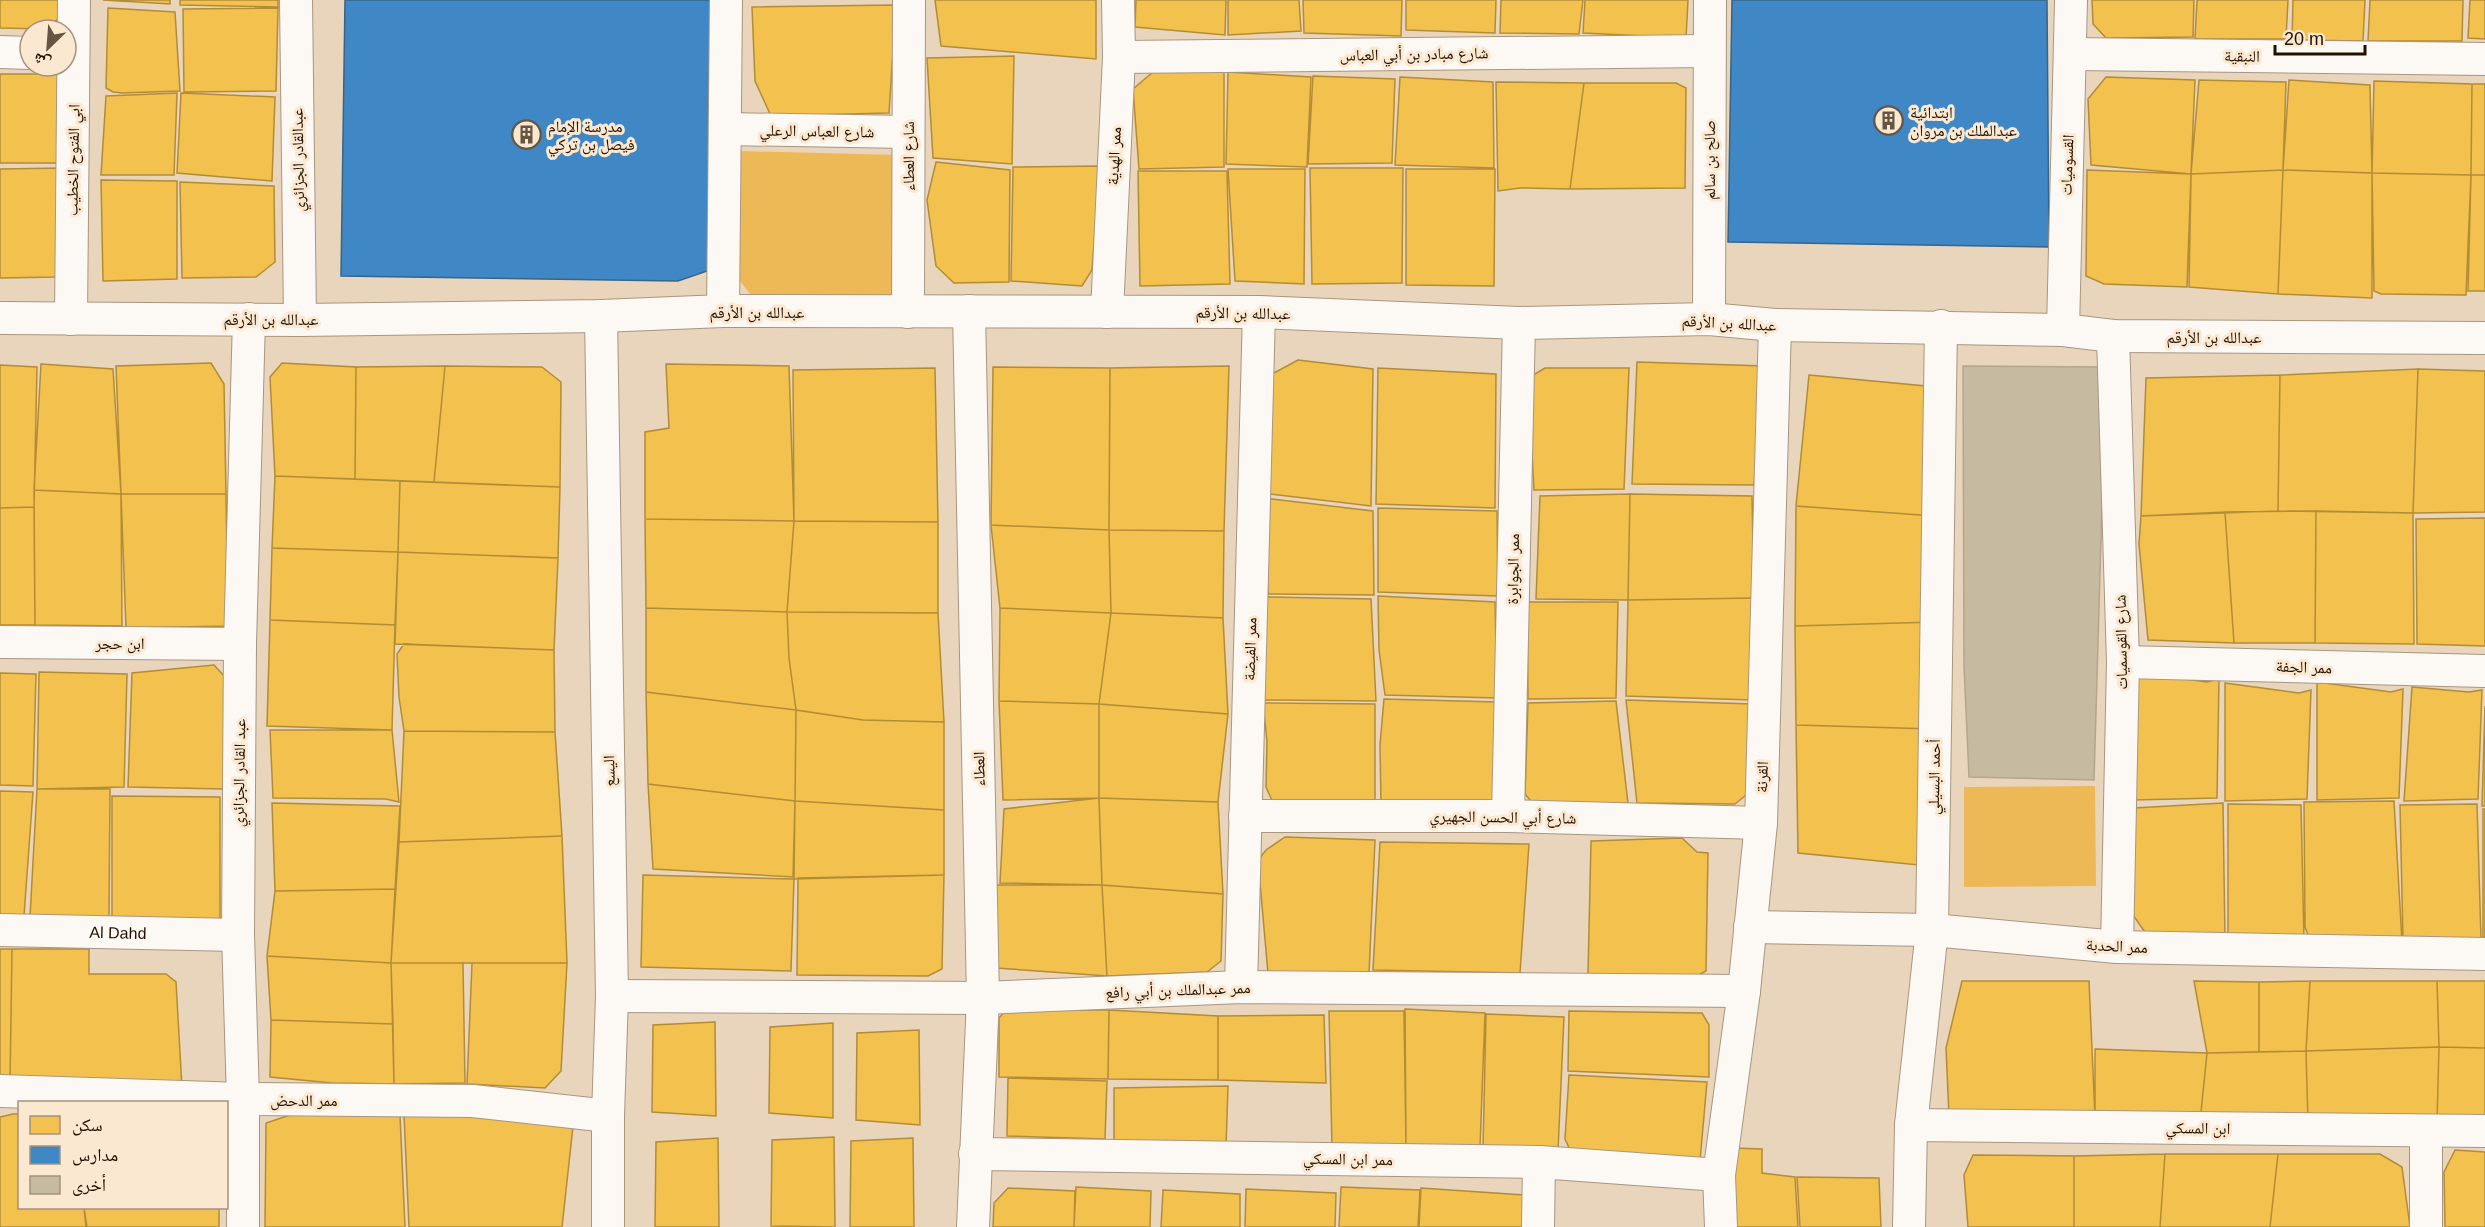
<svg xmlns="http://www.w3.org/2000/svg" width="2485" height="1227" viewBox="0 0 2485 1227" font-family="Helvetica,'Noto Naskh Arabic',sans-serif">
  <rect width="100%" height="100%" fill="#e9d5bb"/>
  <path fill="#edb856" d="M738,151L899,155L896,298L751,295L736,276Z
    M2095,786L2096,886L1964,887V787Z"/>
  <path fill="#f2c14e" stroke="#b38c37" stroke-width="1.5" d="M0,0H62V16L44,29L0,28Z
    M103,0H170V4Z
    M180,0H278V7L180,5Z
    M935,0H1096V59L941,46Z
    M1136,0H1226L1225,35L1135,27Z
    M1228,0H1299L1301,31L1228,35Z
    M1303,0H1402L1401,36L1304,33Z
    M1406,0H1496L1495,33L1406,30Z
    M1501,0H1583L1579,34L1500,33Z
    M1585,0H1688L1686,38L1583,33Z
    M2092,0H2194L2193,37L2106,38L2093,24Z
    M2197,0H2288L2286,39H2195Z
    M2293,0H2365L2363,41L2292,40Z
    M2370,0H2463L2462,41H2368Z
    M2470,0H2485V39L2468,38Z
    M896,5L889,113L771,116L755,81L752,7Z
    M108,8L175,12L180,91L122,93L113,92L106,88Z
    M278,8L276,91L184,92L183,9Z
    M1014,56L1012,164L933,158L927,58Z
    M1153,72H1224V167L1139,169L1133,89Z
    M1228,72L1311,77L1307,167L1226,164Z
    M0,74H63L62,163H0Z
    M1313,76L1395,79L1392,163L1308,164Z
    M1400,77L1493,82L1494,168L1395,165Z
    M2106,77L2195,80L2191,174L2091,165L2088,99Z
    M2199,80L2286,82L2283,170L2191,174Z
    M2289,80L2370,85L2372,173L2283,170Z
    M2374,81L2472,84L2471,175L2372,173Z
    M1496,82L1584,83L1570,189L1520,188L1498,191Z
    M1584,83H1676L1686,88L1685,188L1570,189Z
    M2472,84H2485V175H2471Z
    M177,93L174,175H101L106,96Z
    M181,93L275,97L272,181L177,173Z
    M936,162L1010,170L1009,282L954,283L936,266L927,200Z
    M1100,166L1092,270L1082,286L1011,281L1013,167Z
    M60,168L56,277L0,278V169Z
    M1310,168H1403L1402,283L1312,284Z
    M1228,169H1305L1304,284L1235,281Z
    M1406,169H1495L1494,286L1406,285Z
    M2087,170L2191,174L2187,287L2104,284L2086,276Z
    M2283,170L2372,173V298L2278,294Z
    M2283,170L2278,294L2189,287L2191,174Z
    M1138,171H1227L1230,284L1140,286Z
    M2372,173L2471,175L2466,295L2381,294L2374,291Z
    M2471,175H2485V291H2468Z
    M101,180L177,181V279L103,281Z
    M180,182L274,186L275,262L256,277L182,278Z
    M1298,360L1373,369L1371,506L1262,493L1272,374Z
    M1637,362L1766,366L1754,485L1632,484Z
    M211,363L224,384L226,494H121L116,366Z
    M282,363L356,367L355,479L275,476L270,377Z
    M41,364L113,369L121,494L34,490Z
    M666,364L789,366L794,521L645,519V432L669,428Z
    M0,365L37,367L34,507L0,508Z
    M445,366L434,482L355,479L356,367Z
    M445,366L542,367L561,382L560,487L434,482Z
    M1229,366L1224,531L1109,530L1110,368Z
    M993,367L1110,368L1109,530L991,525Z
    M935,368L938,522L794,521L793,370Z
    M1378,368L1496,374L1495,508L1376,504Z
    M1545,368H1629L1624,489L1534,490L1528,378Z
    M2418,369L2485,371V512L2413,513Z
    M2418,369L2413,513L2278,511L2280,375Z
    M1809,375L1926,386L1934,516L1796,506Z
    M2280,375L2278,511L2141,516L2146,378Z
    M275,476L400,481L398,552L272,548Z
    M400,481L560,487L558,558L398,552Z
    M34,490L121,494L122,626L35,625Z
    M121,494H226L228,626L126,628Z
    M1630,494L1752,496L1754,598L1628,600Z
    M1630,494L1628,600L1536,599L1540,496Z
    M1264,498L1373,511L1374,595L1268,594Z
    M1796,506L1934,516L1935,622L1795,626Z
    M34,507L35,625H0V508Z
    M1378,508L1497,511L1498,596L1378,592Z
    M2316,511L2315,643H2234L2225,512Z
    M2316,511L2413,513L2414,644L2315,643Z
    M2225,512L2234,643L2148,640L2139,544L2141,516Z
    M2485,518V646L2417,644L2416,519Z
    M645,519L794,521L787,612L646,608Z
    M794,521L938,522V613L787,612Z
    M991,525L1109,530L1111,613L1000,608Z
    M1109,530L1224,531L1223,618L1111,613Z
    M272,548L398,552L395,625L270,620Z
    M398,552L558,558L554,650L395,644Z
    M1378,596L1495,602L1497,698L1385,695L1379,650Z
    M1266,597L1371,599L1376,701L1264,700Z
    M1754,598L1752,700L1626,696L1628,600Z
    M1527,602H1618L1616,698L1528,699Z
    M646,608L787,612L789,658L796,710L646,692Z
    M1000,608L1111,613L1099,704L999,701Z
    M787,612L938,613L944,722L863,720L796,710L789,658Z
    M1111,613L1223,618L1228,714L1099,704Z
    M270,620L395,625L392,730L267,726Z
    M1935,622L1934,729L1796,725L1795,626Z
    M404,644L554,650L555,732L404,731L399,697L397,654Z
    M214,665L226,678L224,789L128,787L132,673Z
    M39,672L127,674L124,787L37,789Z
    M2133,672L2207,682L2219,679L2217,798L2133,800Z
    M0,673L36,674L33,786L0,785Z
    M2317,682L2391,692L2403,689L2399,798L2317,800Z
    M2225,683L2299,693L2311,690L2307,799L2225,801Z
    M2412,687L2469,692L2482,690L2478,799L2404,801Z
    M646,692L796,710L795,801L648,784Z
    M1384,699L1497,702L1495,805L1381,802L1380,745Z
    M1626,700L1752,704L1751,791L1735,804L1637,803Z
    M999,701L1099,704V798L1003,800Z
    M1616,701L1628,803L1534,805L1525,794L1528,703Z
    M1263,703L1375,704V801L1274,805L1266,787L1267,741Z
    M1099,704L1228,714L1218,802L1099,798Z
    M2485,706V806H2482Z
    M796,710L863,720L944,722V810L795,801Z
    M1796,725L1934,729L1929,866L1798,853Z
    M270,730H392L399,802L386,799L273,798Z
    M404,731L555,732L562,836L399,842Z
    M648,784L795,801L793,877L653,869Z
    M37,789H110L109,917H30Z
    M0,791L33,792L24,916L0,914Z
    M112,796L220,797V919L112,917Z
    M1099,798L1102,885L1000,883L1004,809Z
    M1099,798L1218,802L1223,894L1102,885Z
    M795,801L944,810V875L794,879Z
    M2394,801L2402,942L2310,940L2305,927L2304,802Z
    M272,803L400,806L395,889L275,891Z
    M2223,803L2225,940L2149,938L2131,912L2134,808Z
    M2228,804L2301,805L2304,941L2228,938Z
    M2477,804L2481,939L2403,940L2400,805Z
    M2483,809H2485V937H2483Z
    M562,836L567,963H391L399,842Z
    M1285,837L1375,840L1369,974L1268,973L1258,860L1266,850Z
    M1682,838L1697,852L1708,853L1706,971L1697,976L1588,974L1591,841Z
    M1380,842L1529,844L1520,973L1373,970Z
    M643,875L794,879L791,971L641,967Z
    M944,875L942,969L928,976L797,975L798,878Z
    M995,885H1102L1107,976L996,968Z
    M1102,885L1223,894L1221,961L1207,972L1107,976Z
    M395,889L391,963L267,956L275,891Z
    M0,949H12L10,1084L0,1083Z
    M12,949H89V974H166L176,982L182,1088L10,1084Z
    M267,956L391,963L393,1024L271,1020Z
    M391,963H463L465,1083L394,1084Z
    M472,963H567L561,1071L545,1088L467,1084Z
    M1962,981H2089L2095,1117L1949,1116L1946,1048Z
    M2194,981L2259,982V1052L2207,1053Z
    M2310,981H2437L2439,1047L2306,1051Z
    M2310,981L2306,1051L2259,1052V982Z
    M2437,981H2485V1048L2439,1047Z
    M1405,1009L1485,1013L1480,1147H1406Z
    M1006,1010H1109L1108,1079L999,1077V1018Z
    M1109,1010L1218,1016V1080L1108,1079Z
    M1329,1011H1404L1406,1147H1332Z
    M1569,1011L1702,1013L1709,1025V1077L1568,1071Z
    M1486,1014L1564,1017L1558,1151L1483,1149Z
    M1324,1015L1326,1083L1218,1080V1016Z
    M271,1020L393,1024L394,1084L332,1083L270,1077Z
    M715,1022L716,1116L652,1112L653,1025Z
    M833,1023V1118L769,1113L770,1027Z
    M919,1030L920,1125L856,1120L857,1033Z
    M2439,1047L2485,1048V1119L2437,1121Z
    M2439,1047L2437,1121L2308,1123L2306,1051Z
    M2095,1049L2207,1053L2200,1122L2095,1117Z
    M2306,1051L2308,1123L2200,1122L2207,1053Z
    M1569,1075L1707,1082L1700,1161L1572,1154L1565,1139Z
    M1008,1078L1107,1081L1105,1139L1007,1136Z
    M1228,1086L1226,1148H1114V1088Z
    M13,1114H20V1208H84L86,1227H0V1117Z
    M293,1114L400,1115L405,1227H265L266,1123Z
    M404,1115L574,1117L562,1227H409Z
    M834,1137L835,1227L771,1226L772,1140Z
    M718,1138L719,1227H655L656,1142Z
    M913,1138L914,1227H850L851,1141Z
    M1734,1148L1762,1149V1173L1795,1177L1798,1227H1728Z
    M2455,1150L2485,1152V1227H2445L2444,1172Z
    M2165,1154L2160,1227H2074V1156Z
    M2165,1154H2278L2270,1227H2160Z
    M2278,1154H2380L2402,1167L2410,1227H2270Z
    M1973,1155L2074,1156V1227H1968L1964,1175Z
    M1797,1177L1879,1178L1881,1227H1800Z
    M1076,1187L1151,1191L1150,1227H1074Z
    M1341,1187L1420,1190L1418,1227H1339Z
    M1008,1188L1075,1191L1074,1227H993L994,1203Z
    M1421,1188L1524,1195L1522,1227H1419Z
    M1246,1189L1336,1193L1335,1227H1245Z
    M1163,1190L1240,1194V1227H1161Z
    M84,1208H219V1227H87Z"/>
  <path fill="#3f88c5" stroke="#36648a" stroke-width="1.5" d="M345,0H710V270L678,281L341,276Z
    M1732,0H2047L2049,247L1728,242Z"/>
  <path fill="#c6baa0" stroke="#b3a68d" stroke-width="1.5" d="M1963,366L2106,367L2094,780L1969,777L1964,666Z"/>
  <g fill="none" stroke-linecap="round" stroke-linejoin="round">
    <defs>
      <g id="street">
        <path d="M296,0L300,320"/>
        <path d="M0,52L30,53"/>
        <path d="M2072,54L2485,59"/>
        <path d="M1119,57L1709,51"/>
        <path d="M725,129L908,132"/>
        <path d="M723,311L726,0"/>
        <path d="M969,311L983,998L973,1227"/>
        <path d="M908,312L909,0"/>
        <path d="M1107,312L1119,57L1118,0"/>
        <path d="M601,316L612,996L608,1116V1227"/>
        <path d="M0,318L300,320L601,316L723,311L1259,312L1519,323L1709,319L1775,325L2063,330L2113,336L2485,338"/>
        <path d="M71,319L74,0"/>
        <path d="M1709,319L1710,0"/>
        <path d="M2063,330L2071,0"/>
        <path d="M2113,336L2123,662L2117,947"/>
        <path d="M0,642L240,644"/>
        <path d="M2123,662L2485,671"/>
        <path d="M1245,816H1508L1761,823"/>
        <path d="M1508,816L1519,323"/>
        <path d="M1750,927L1932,930L2117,947L2485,954"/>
        <path id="s1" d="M0,930L238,935"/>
        <path d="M1241,987L1259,312"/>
        <path d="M612,996L983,998L1241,987L1744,991"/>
        <path d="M0,1091L243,1099L473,1101L608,1116"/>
        <path d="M1911,1125L2485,1131"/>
        <path d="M975,1154L1539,1162L1719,1175"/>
        <path d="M243,1227V1099L238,935L240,644L249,319"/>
        <path d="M1538,1227L1539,1162"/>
        <path d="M1721,1227L1719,1175L1744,991L1761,823L1775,325"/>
        <path d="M1909,1227L1911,1125L1932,930L1941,326"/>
        <path d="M2426,1227V1131"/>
      </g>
    </defs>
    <use href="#street" stroke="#a89680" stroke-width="34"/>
    <use href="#street" stroke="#fcf9f5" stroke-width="32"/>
  </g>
  <defs>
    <symbol id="building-ring" viewBox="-11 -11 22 22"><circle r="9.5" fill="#fbe8d1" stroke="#675541" stroke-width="1.5"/><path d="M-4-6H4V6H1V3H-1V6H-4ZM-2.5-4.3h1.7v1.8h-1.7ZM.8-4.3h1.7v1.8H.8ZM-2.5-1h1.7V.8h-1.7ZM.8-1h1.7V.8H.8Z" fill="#675541"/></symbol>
  </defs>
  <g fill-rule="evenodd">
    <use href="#building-ring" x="1872" y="104" width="33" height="33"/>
    <use href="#building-ring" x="510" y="118" width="33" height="33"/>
  </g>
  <g text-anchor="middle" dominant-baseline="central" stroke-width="6" stroke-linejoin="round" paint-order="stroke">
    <g font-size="16" fill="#211000" stroke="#fbe8d1">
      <text transform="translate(1414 54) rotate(-1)">شارع مبادر بن أبي العباس</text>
      <text transform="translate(2242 56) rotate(1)">النبقية</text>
      <text transform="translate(817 131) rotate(1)">شارع العباس الرعلي</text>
      <text transform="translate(908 156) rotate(-90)">شارع العطاء</text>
      <text transform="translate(1114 156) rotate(-87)">ممر الهدية</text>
      <text transform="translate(73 160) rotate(-89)">ابي الفتوح الخطيب</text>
      <text transform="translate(298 160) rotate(-91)">عبدالقادر الجزائري</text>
      <text transform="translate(1709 160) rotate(-90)">صالح بن سالم</text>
      <text transform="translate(2067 165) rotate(-88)">القسوميات</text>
      <text x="757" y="312">عبدالله بن الأرقم</text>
      <text transform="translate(1243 313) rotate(1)">عبدالله بن الأرقم</text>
      <text x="271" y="319">عبدالله بن الأرقم</text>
      <text transform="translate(1729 323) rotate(3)">عبدالله بن الأرقم</text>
      <text x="2214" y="337">عبدالله بن الأرقم</text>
      <text transform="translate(1513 569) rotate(-89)">ممر الجوابرة</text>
      <text transform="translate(2121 642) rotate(-91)">شارع القوسميات</text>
      <text x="120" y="643">ابن حجر</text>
      <text transform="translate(1250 649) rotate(-88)">ممر الفيضة</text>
      <text transform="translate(2304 667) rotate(2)">ممر الجفة</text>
      <text transform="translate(979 769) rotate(-91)">العطاء</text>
      <text transform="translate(609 771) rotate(-91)">اليسع</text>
      <text transform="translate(239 773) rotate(-89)">عبد القادر الجزائري</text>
      <text transform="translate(1762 777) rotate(-88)">القرنة</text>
      <text transform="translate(1934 777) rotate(-89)">أحمد البسيلي</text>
      <text transform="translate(1503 817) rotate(1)">شارع أبي الحسن الجهيري</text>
      <text stroke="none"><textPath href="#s1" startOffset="118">Al Dahd</textPath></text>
      <text transform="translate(2117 946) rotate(3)">ممر الحدبة</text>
      <text transform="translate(1178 990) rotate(-2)">ممر عبدالملك بن أبي رافع</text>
      <text x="304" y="1100">ممر الدحض</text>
      <text transform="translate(2198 1128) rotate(1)">ابن المسكي</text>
      <text transform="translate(1348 1159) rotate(1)">ممر ابن المسكي</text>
    </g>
    <g font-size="16" fill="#211000" stroke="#fbe8d1" text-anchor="start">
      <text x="1910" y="112">ابتدائية<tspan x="1910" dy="18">عبدالملك بن مروان</tspan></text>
      <text x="548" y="126">مدرسة الإمام<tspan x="548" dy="18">فيصل بن تركي</tspan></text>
    </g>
  </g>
  <rect x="18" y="1101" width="210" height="108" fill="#fbe8d1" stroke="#a4927d" stroke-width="1.5"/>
  <rect x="30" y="1116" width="30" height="18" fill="#f2c14e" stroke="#a4927d" stroke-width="1.5"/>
  <text x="72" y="1131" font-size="18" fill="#211000">سكن</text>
  <rect x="30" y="1146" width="30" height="18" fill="#3f88c5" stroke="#a4927d" stroke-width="1.5"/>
  <text x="72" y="1161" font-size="18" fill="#211000">مدارس</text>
  <rect x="30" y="1176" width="30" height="18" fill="#c6baa0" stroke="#a4927d" stroke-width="1.5"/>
  <text x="72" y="1191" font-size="18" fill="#211000">أخرى</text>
  <g transform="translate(48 48) rotate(205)"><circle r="28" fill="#fbe8d1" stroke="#a4927d" stroke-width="1.5"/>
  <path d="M0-4.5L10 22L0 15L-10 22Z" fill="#675541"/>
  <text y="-9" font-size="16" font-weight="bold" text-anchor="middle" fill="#211000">ش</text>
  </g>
  <path d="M2275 45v9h90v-9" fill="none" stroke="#211000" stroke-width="3"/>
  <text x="2284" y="45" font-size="18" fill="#211000" stroke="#fbe8d1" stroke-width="4.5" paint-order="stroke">20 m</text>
</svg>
